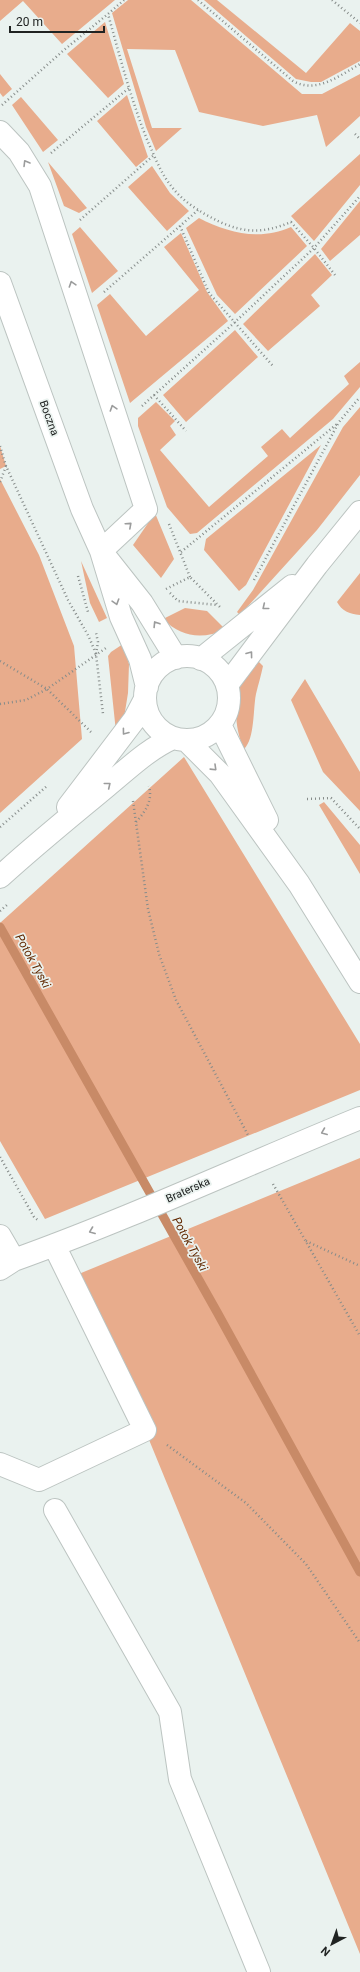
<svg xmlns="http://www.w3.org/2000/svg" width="360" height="1972" viewBox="0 0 360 1972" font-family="Roboto,sans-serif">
  <rect width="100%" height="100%" fill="#eaf2ef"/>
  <path fill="#e8ac8c" d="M0,0H115L62,44L23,1L0,21Z
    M128,0H191L302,94H322L360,74V116L326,147L317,115L263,126L199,112L175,50L127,49L152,128H182L156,151L146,127L112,13Z
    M204,0H217L306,73L350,23L360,31V61L321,82H311L296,79Z
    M105,22L124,84L108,98L67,54Z
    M0,74L12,89L3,97L0,93Z
    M127,95L148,157L136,167L97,121Z
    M21,97L58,140L43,152L12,105Z
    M360,154V185L314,241L291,216Z
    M48,162L87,208L79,213L64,206Z
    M152,166L170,193L189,211L167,231L128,187Z
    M360,201V235L330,261L321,249Z
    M199,218C228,233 260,241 291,227L307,246L235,314L217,295L186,228Z
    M80,227L118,271L92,293L72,234Z
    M181,233L207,292L228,321L130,403L97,305L110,294L146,336L199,290L164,247Z
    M315,254L332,275L311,295L320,306L268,351L243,324Z
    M235,330L258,357L186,422L163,395Z
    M360,362V387L333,419L197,533L190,534L167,507L138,426V418L156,402L175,421L170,426L176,435L160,450L209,507L268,456L261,447L282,429L290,438L349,384L344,376Z
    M360,407V475L317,530L240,615L237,612L253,590L343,427Z
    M321,445L246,585L239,591L204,550L206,539Z
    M0,446L6,466L0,469Z
    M0,479L39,555L74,646L82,739L0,813Z
    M155,513L174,559L161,578L133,545Z
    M81,561L107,618L99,622L90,603Z
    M360,573V615C349,614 342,611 337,602Z
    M185,608L207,611L226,630C202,639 182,638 163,619Z
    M123,644L129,664L128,693L124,718L116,732L108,656L111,652Z
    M257,660L263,666C261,676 258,685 256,694C253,708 255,739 244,749C234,729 233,697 244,677C247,671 253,665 257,660Z
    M305,679L360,772V811L323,772L291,700Z
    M184,757L360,1044V1090L45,1219L0,1141V923Z
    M324,802L360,845V874L319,805Z
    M360,1158V1954L145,1430L69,1278Z"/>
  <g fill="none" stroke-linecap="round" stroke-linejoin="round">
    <path stroke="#c88a67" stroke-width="9" d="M0,927L217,1312L360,1572"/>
    <defs>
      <path id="minor" d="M0,132L19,152L40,186L146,509L101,551
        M0,283L82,509L101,551L121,617L140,659L147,687
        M108,560L142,603L176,658
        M145 698a42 42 0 1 1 84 0a42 42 0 1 1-84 0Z
        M201,659L292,586
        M227,685L317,565L360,512
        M220,725L267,820
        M186,740L220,774L299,884L360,982
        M68,807L134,720L145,699
        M0,877C35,845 71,816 107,786C128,769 148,749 173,738
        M0,1236L14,1260
        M0,1269L14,1260C131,1218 245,1165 360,1118
        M0,1464L39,1480L145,1430L54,1245
        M55,1510L170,1712L180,1779L259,1972"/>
    </defs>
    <use href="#minor" stroke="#bcc4c1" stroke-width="24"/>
    <path stroke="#868c8a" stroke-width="2.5" stroke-dasharray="1 3" stroke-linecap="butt" d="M124,0L108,14C120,57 131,100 148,142C155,157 161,174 172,187C183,202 202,213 218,221C245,234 265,233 291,222L314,248L335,275
      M198,0L293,81C316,94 339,76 360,64
      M332,0L360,23
      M2,105L64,50L108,14
      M355,134L360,139
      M51,153L129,88
      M198,210L180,226L209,293L273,366
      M80,220L154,155
      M104,292L180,226
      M154,395L186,431
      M142,406L234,323L314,248L360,196
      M0,446L6,466L68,600L89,637L96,654L103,714
      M0,482L6,466
      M169,524L190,577
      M181,552L337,424
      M78,576L88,612
      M254,580L339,422L360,397
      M166,589L190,577L221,608
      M170,593L178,601L217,605
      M96,654L98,642L96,633
      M0,661L47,689
      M0,704L26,700L47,689
      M91,732L47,689L106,648
      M307,799L331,798L360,829
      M133,801L148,909L159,954L176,1000L248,1135
      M136,822C145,812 153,801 149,786
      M0,827L47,786
      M0,911L8,904
      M0,1157L34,1217L39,1221
      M273,1184L360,1336
      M306,1241L360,1266
      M167,1445L246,1503L306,1564L360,1643"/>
    <use href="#minor" stroke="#fff" stroke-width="22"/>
  </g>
  <defs><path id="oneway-chevron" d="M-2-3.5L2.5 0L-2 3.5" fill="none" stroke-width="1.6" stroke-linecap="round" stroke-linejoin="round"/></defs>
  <g stroke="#9b9c9c">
    <use href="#oneway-chevron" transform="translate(26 163) rotate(-121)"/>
    <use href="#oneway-chevron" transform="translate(72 284) rotate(-108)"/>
    <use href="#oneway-chevron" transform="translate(113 408) rotate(-108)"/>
    <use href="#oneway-chevron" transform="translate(129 525) rotate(-42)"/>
    <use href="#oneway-chevron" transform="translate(116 602) rotate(73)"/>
    <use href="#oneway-chevron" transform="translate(265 607) rotate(141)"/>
    <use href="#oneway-chevron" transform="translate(156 624) rotate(-122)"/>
    <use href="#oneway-chevron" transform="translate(250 654) rotate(-53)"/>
    <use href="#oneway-chevron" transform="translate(125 732) rotate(127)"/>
    <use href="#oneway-chevron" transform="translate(214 768) rotate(44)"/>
    <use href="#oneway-chevron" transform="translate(108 785) rotate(-39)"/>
    <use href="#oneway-chevron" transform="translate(324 1132) rotate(158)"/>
    <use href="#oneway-chevron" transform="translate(92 1231) rotate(159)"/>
  </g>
  <g text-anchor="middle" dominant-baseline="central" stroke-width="3.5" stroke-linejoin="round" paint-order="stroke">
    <g font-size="11" fill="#202322" stroke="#eaf2ef">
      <text transform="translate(49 418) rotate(70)">Boczna</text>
      <text transform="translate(188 1190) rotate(-24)">Braterska</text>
    </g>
    <g font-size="12" font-style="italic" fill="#612800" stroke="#eaf2ef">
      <text transform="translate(33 961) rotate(61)">Potok Tyski</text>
      <text transform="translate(190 1244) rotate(61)">Potok Tyski</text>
    </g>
  </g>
  <g transform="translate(332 1944) rotate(221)" stroke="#eaf2ef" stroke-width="3" paint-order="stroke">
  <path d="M0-3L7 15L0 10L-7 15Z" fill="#202322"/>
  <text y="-6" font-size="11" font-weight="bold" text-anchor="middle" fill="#202322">N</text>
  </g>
  <path d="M10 26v6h94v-6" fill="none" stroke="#202322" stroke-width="2"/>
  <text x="16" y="26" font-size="12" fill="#202322" stroke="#eaf2ef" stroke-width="3" paint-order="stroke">20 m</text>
</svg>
